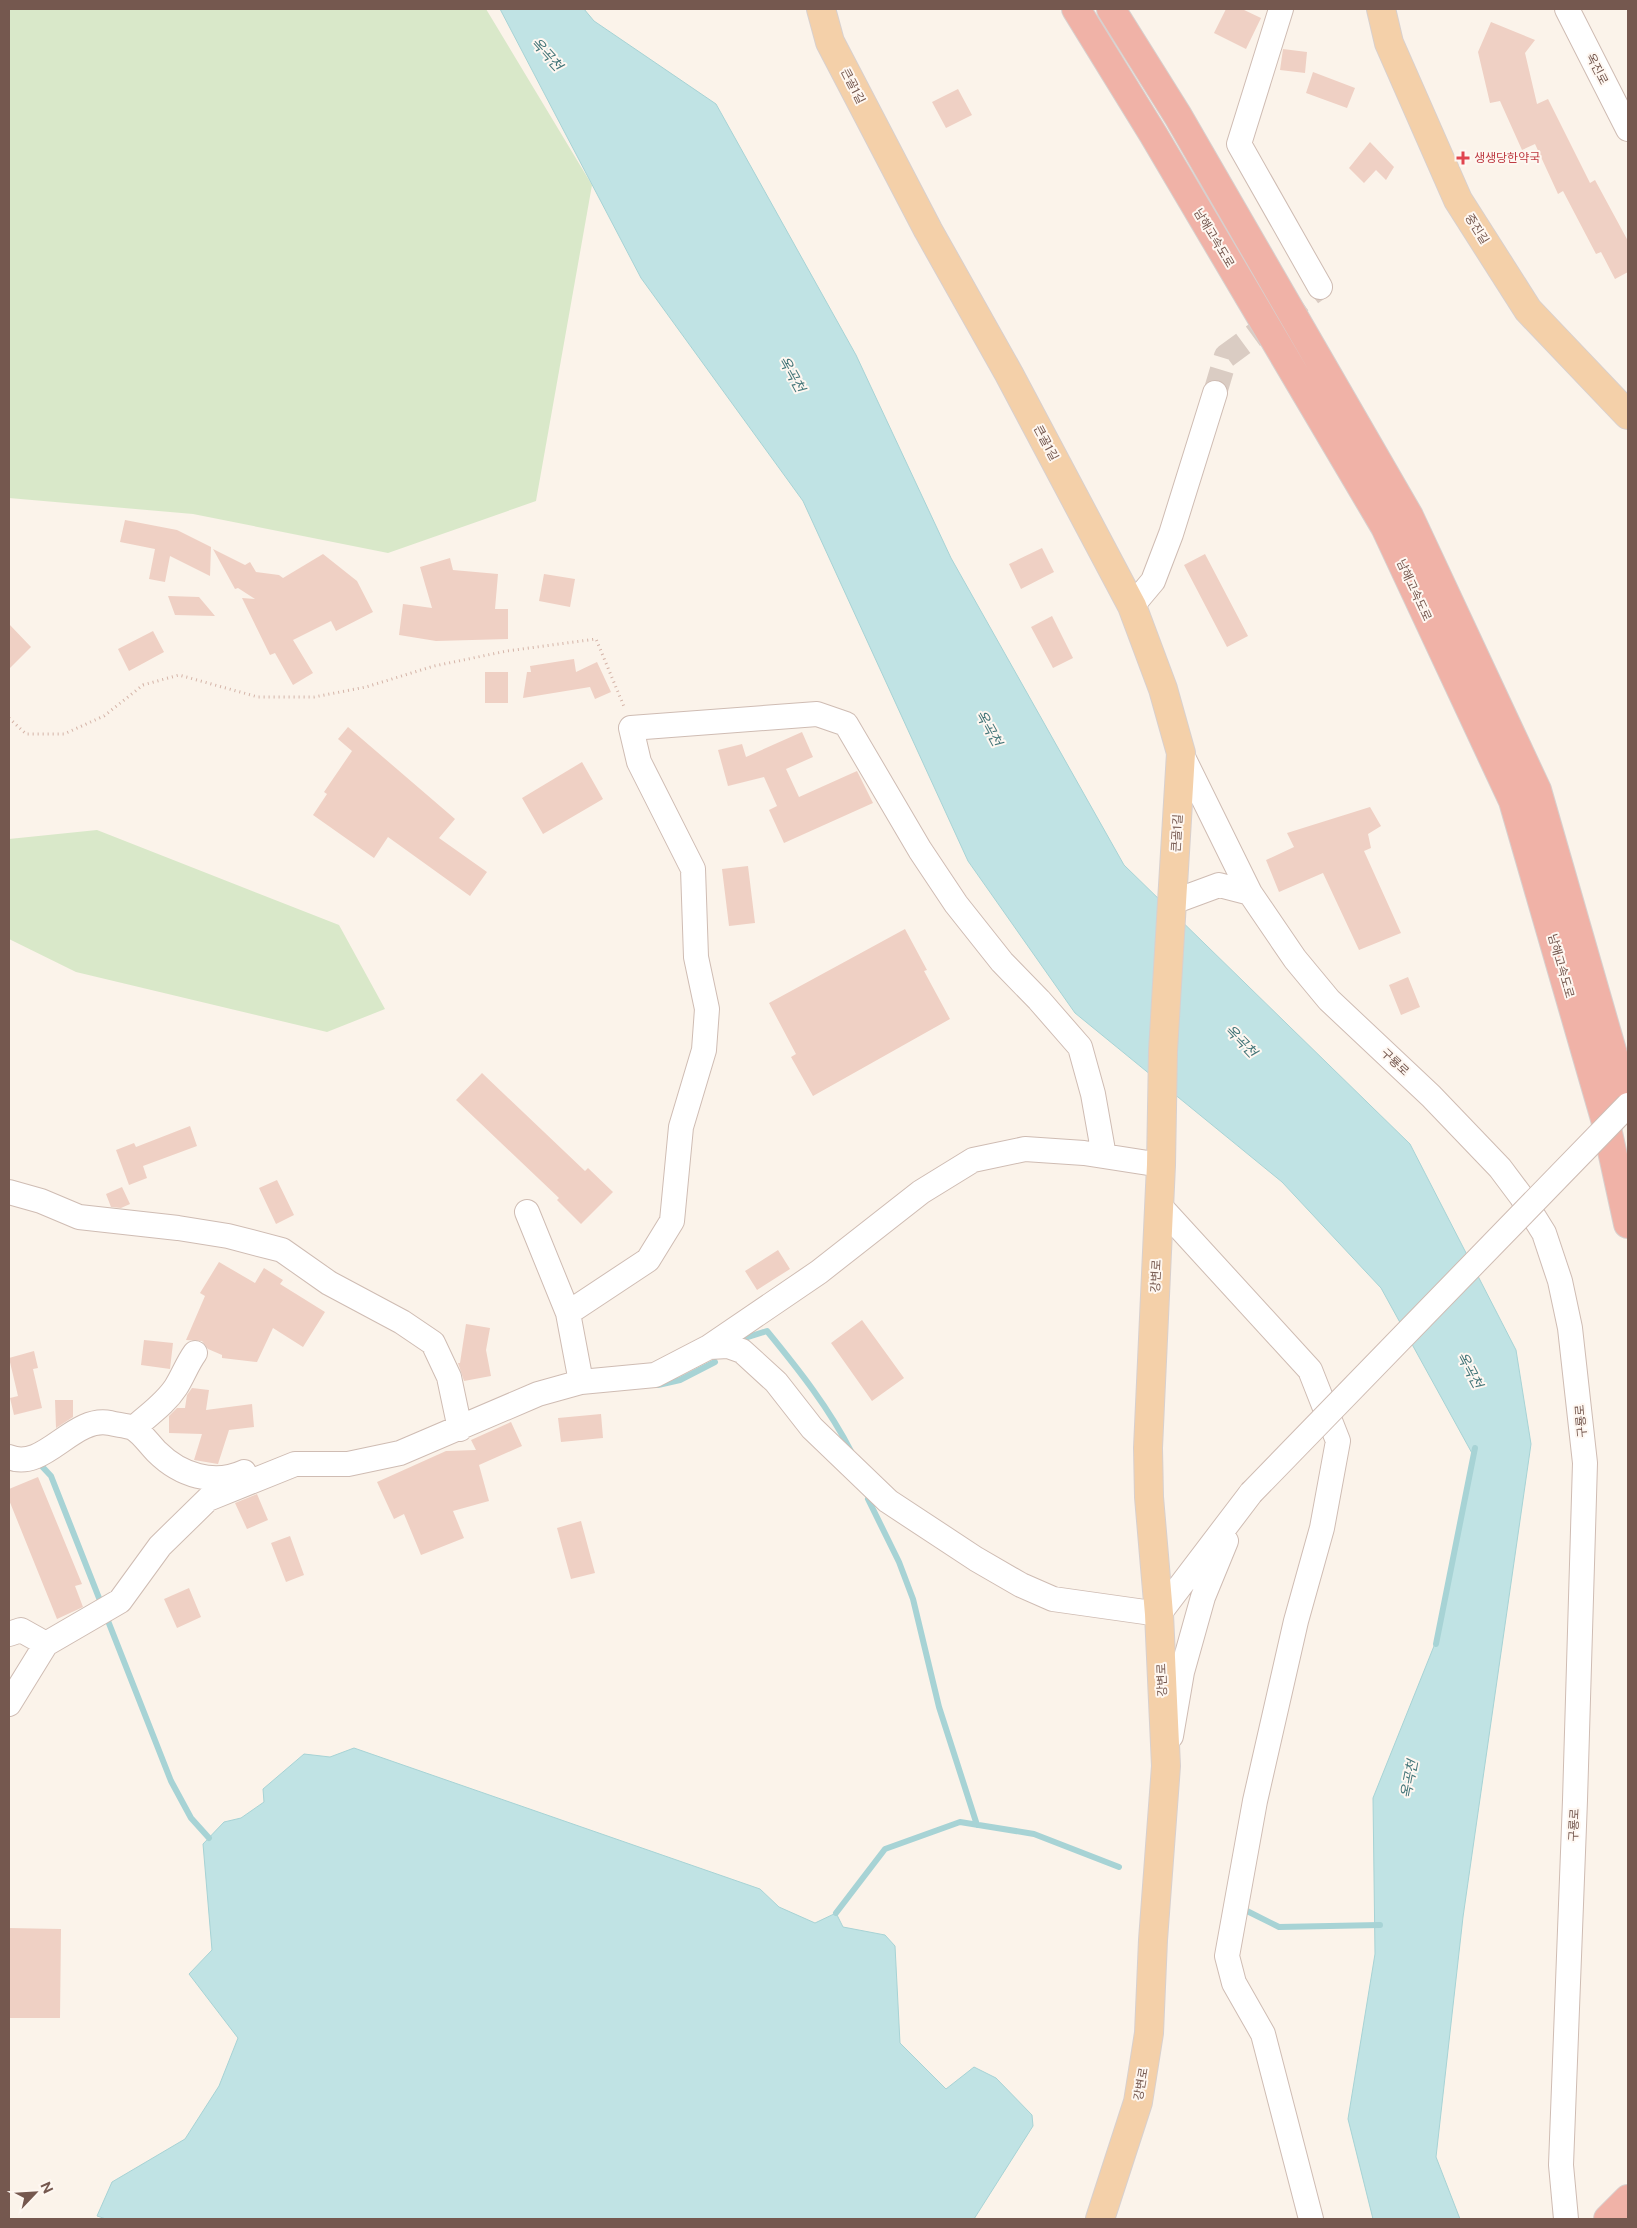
<svg xmlns="http://www.w3.org/2000/svg" width="1637" height="2228" viewBox="0 0 1637 2228" font-family="'Public Sans','Noto Sans KR',sans-serif">
  <rect width="100%" height="100%" fill="#fbf3ea"/>
  <path fill="#d9e8c9" d="M9,9H486L592,185L536,501L388,553L193,514L9,498Z
    M97,830L339,925L385,1009L327,1032L76,972L9,939V839Z"/>
  <path fill="#c0e3e4" stroke="#a7d3d5" d="M500,9H584L594,21L716,104L856,355L951,558L1124,865L1410,1144L1516,1350L1531,1444L1463,1917L1436,2157L1460,2219H1373L1348,2119L1375,1954L1373,1798L1438,1636L1473,1455L1381,1288L1282,1182L1075,1013L968,861L803,501L641,278Z
    M354,1748L760,1889L779,1907L815,1923L836,1913L843,1927L885,1935L895,1946L900,2043L946,2089L974,2067L996,2078L1032,2115L1033,2126L974,2219H106L97,2216L112,2182L185,2139L219,2086L238,2038L189,1974L212,1950L203,1844L224,1822L241,1818L264,1802L263,1789L304,1754L330,1757Z"/>
  <g fill="none" stroke-linecap="round" stroke-linejoin="round">
    <path stroke="#a7d3d5" stroke-width="6" d="M745,1338L767,1331C799,1370 829,1408 852,1453
      M658,1385L680,1380L715,1362
      M36,1460L51,1476L171,1781L191,1818L209,1838
      M868,1499L899,1562L913,1599L939,1707L977,1825
      M1436,1644L1475,1448
      M1247,1911L1279,1927L1380,1925
      M836,1913L885,1849L960,1822L1034,1834L1119,1867"/>
  </g>
  <path fill="#efd0c4" d="M1226,9H1242L1261,18L1246,49L1214,33Z
    M1491,22L1535,40L1525,53L1537,104L1548,99L1590,183L1595,180L1628,241V272L1615,279L1601,252L1596,254L1563,191L1558,194L1535,144L1522,150L1500,101L1490,103L1478,52Z
    M1283,49L1307,52L1305,73L1280,70Z
    M1313,72L1355,88L1347,108L1306,93Z
    M958,89L972,115L946,128L932,102Z
    M1370,142L1394,167L1386,180L1376,170L1364,183L1349,168Z
    M125,520L177,530L211,547L210,576L170,556L165,582L149,579L155,549L120,542Z
    M1042,548L1054,572L1021,589L1009,564Z
    M213,549L245,565L250,562L256,572L279,575L283,578L323,554L357,581L373,612L336,631L331,621L293,640L313,673L293,685L275,653L270,655L242,598L255,599L238,588L235,589Z
    M1205,554L1248,636L1227,647L1184,565Z
    M450,558L453,570L498,574L495,609H508V639L436,641L399,635L403,604L432,608L420,567Z
    M544,574L575,579L570,607L539,601Z
    M168,596L199,597L215,616L175,615Z
    M1052,616L1073,658L1053,668L1031,627Z
    M9,624L31,647L9,669Z
    M153,631L164,652L129,671L118,649Z
    M574,659L576,672L597,662L611,692L595,699L590,687L523,698L527,672H531L530,666Z
    M485,672H508V703H485Z
    M348,727L455,819L439,838L487,872L470,896L388,837L374,858L313,815L327,794L324,792L352,751L338,739Z
    M802,732L813,757L786,769L799,797L857,771L873,803L784,843L769,810L777,806L764,777L728,786L718,750L742,744L746,757Z
    M582,762L603,799L543,834L522,798Z
    M1370,807L1381,826L1368,834L1371,848L1364,851L1401,933L1359,950L1323,873L1279,892L1266,860L1294,847L1287,833Z
    M748,866L755,923L729,926L722,869Z
    M905,929L927,970L924,971L950,1019L813,1096L791,1057L796,1054L769,1003Z
    M1408,977L1420,1007L1401,1015L1389,985Z
    M482,1073L585,1171L588,1168L613,1192L581,1224L557,1200L559,1198L456,1100Z
    M190,1126L197,1146L143,1166L147,1178L129,1185L116,1150L134,1143L136,1147Z
    M277,1180L294,1215L276,1224L259,1188Z
    M122,1187L130,1204L121,1208L111,1207L106,1194Z
    M778,1250L790,1269L757,1290L745,1271Z
    M219,1262L255,1283L264,1268L283,1280L280,1284L325,1312L303,1347L273,1328L257,1362L222,1358V1355L208,1349L202,1341L186,1340L205,1296L200,1293Z
    M862,1320L904,1378L872,1401L831,1343Z
    M466,1324L490,1328L486,1350L491,1376L464,1381L458,1363H460Z
    M144,1340L173,1343L170,1369L141,1365Z
    M34,1351L38,1368L33,1369L42,1408L14,1415L10,1398L18,1396L9,1358Z
    M192,1388L209,1390L206,1410L252,1404L254,1427L229,1430L218,1464L194,1460L202,1434L169,1433V1416L177,1408H185L187,1395Z
    M55,1400H73V1417L56,1428Z
    M601,1414L603,1438L561,1442L558,1418Z
    M511,1422L522,1446L479,1465L489,1501L453,1511L464,1538L421,1555L404,1514L394,1519L377,1482L446,1451L476,1450L471,1440Z
    M38,1477L82,1584L75,1586L83,1607L57,1619L9,1500V1489Z
    M257,1494L268,1520L247,1529L235,1503Z
    M581,1521L595,1573L571,1579L557,1528Z
    M290,1536L304,1575L286,1582L271,1543Z
    M189,1588L201,1617L177,1628L164,1599Z
    M9,1928L61,1929L60,2018H9Z"/>
  <g fill="none" stroke-linecap="round" stroke-linejoin="round">
    <path stroke="#daccc3" stroke-width="24" stroke-dasharray="24 12" stroke-linecap="butt" d="M1215,393L1226,356L1320,287"/>
    <defs>
      <path id="minor" d="M1281,9L1239,144L1320,287
        M1567,9L1628,129
        M1132,606L1153,581L1171,534L1215,393
        M1181,753L1250,893L1295,959L1329,1000L1431,1096L1500,1168L1521,1196L1544,1233L1560,1281L1570,1328L1585,1463L1575,1800L1561,2165L1566,2219
        M1173,902L1219,885L1250,893
        M9,1192L41,1201L79,1217L178,1228L228,1236L282,1250L329,1283L402,1322L433,1343L449,1377L460,1429
        M1159,1205L1310,1370L1338,1441L1322,1528L1296,1621L1255,1801L1227,1956L1234,1983L1263,2034L1311,2219
        M527,1212L568,1313
        M709,1347L728,1346L742,1351L776,1382L812,1428L888,1501L976,1559L1021,1585L1053,1599L1159,1614L1251,1493
        M581,1382L568,1313L648,1260L672,1221L681,1127L704,1050L707,1009L696,957L693,869L639,762L631,728L817,714L846,724L920,850L956,904L1002,962L1039,1000L1080,1047L1093,1094L1104,1156
        M134,1428C148,1415 165,1404 176,1387C183,1376 187,1364 195,1353
        M9,1457C44,1472 73,1415 110,1423C117,1425 126,1425 133,1428C141,1432 150,1445 157,1452C180,1475 214,1486 244,1472
        M9,1634L21,1630L46,1644
        M9,1704L46,1644L120,1601L160,1546L208,1499L295,1464H348L400,1453L538,1394L581,1382L655,1375L709,1347L819,1272L921,1192L973,1160L1025,1149L1084,1153L1161,1165
        M1171,1736L1182,1672L1203,1597L1226,1541"/>
      <path id="major" d="M821,9L830,42L928,230L1009,374L1132,606L1163,689L1181,753L1163,1051L1161,1165L1148,1448L1149,1497L1159,1614L1166,1766L1153,1940L1149,2033L1138,2102L1100,2219
        M1381,9L1389,43L1458,200L1528,310L1628,415"/>
      <path id="highway" d="M1076,9L1153,134L1385,527L1513,801L1605,1119L1628,1224
        M1111,9L1178,116L1409,516L1537,790L1628,1106
        M1608,2219L1628,2199"/>
    </defs>
    <use href="#minor" stroke="#cfbcb3" stroke-width="26"/>
    <use href="#major" stroke="#d8d0ce" stroke-width="30"/>
    <use href="#highway" stroke="#d8d0ce" stroke-width="30"/>
    <path stroke="#d4b3a7" stroke-width="3" stroke-dasharray="1 4" stroke-linecap="butt" d="M9,718L26,734H64L104,716L143,685L179,675L258,697H314L366,687L434,666L507,651L596,639L625,709"/>
    <use href="#minor" stroke="#fff" stroke-width="24"/>
    <use href="#major" stroke="#f4d0a9" stroke-width="28"/>
    <use href="#highway" stroke="#f0b2a7" stroke-width="28"/>
    <defs>
      <path id="minor-bridge" d="M1251,1493L1628,1105"/>
    </defs>
    <use href="#minor-bridge" stroke="#cfbcb3" stroke-width="26" stroke-linecap="butt"/>
    <use href="#minor-bridge" stroke="#fff" stroke-width="24"/>
  </g>
  <path fill="#e0444e" stroke="#fef7f1" stroke-width="2" d="M1460.5 150.5h5v5h5v5h-5v5h-5v-5h-5v-5h5z"/>
  <g text-anchor="middle" dominant-baseline="central" stroke-width="4" stroke-linejoin="round" paint-order="stroke">
    <g font-size="12" fill="#75584f" stroke="#fef7f1">
      <text transform="translate(1597 69) rotate(63)">옥진로</text>
      <text transform="translate(853 86) rotate(63)">큰골1길</text>
      <text transform="translate(1477 229) rotate(58)">중진길</text>
      <text transform="translate(1214 238) rotate(59)">남해고속도로</text>
      <text transform="translate(1046 443) rotate(62)">큰골1길</text>
      <text transform="translate(1414 590) rotate(65)">남해고속도로</text>
      <text transform="translate(1177 833) rotate(-87)">큰골1길</text>
      <text transform="translate(1561 966) rotate(74)">남해고속도로</text>
      <text transform="translate(1395 1062) rotate(43)">구룡로</text>
      <text transform="translate(1156 1276) rotate(-87)">강변로</text>
      <text transform="translate(1581 1421) rotate(-95)">구룡로</text>
      <text transform="translate(1162 1680) rotate(-92)">강변로</text>
      <text transform="translate(1574 1825) rotate(-87)">구룡로</text>
      <text transform="translate(1141 2084) rotate(-80)">강변로</text>
    </g>
    <g font-size="12" fill="#be3a42" stroke="#fef7f1" text-anchor="start">
      <text x="1474" y="158">생생당한약국</text>
    </g>
    <g font-size="14" font-style="italic" fill="#437578" stroke="#fef7f1">
      <text transform="translate(547 54) rotate(48)">옥곡천</text>
      <text transform="translate(792 374) rotate(61)">옥곡천</text>
      <text transform="translate(989 728) rotate(61)">옥곡천</text>
      <text transform="translate(1241 1041) rotate(46)">옥곡천</text>
      <text transform="translate(1470 1370) rotate(62)">옥곡천</text>
      <text transform="translate(1409 1779) rotate(-79)">옥곡천</text>
    </g>
  </g>
  <rect width="1637" height="2228" fill="none" stroke="#75584f" stroke-width="20"/>
  <g transform="translate(35 2193) rotate(65)" stroke="#fef7f1" stroke-width="4" paint-order="stroke">
  <path d="M0-4L9 19L0 12L-9 19Z" fill="#75584f"/>
  <text y="-8" font-size="14" font-weight="bold" text-anchor="middle" fill="#75584f">N</text>
  </g>
</svg>
